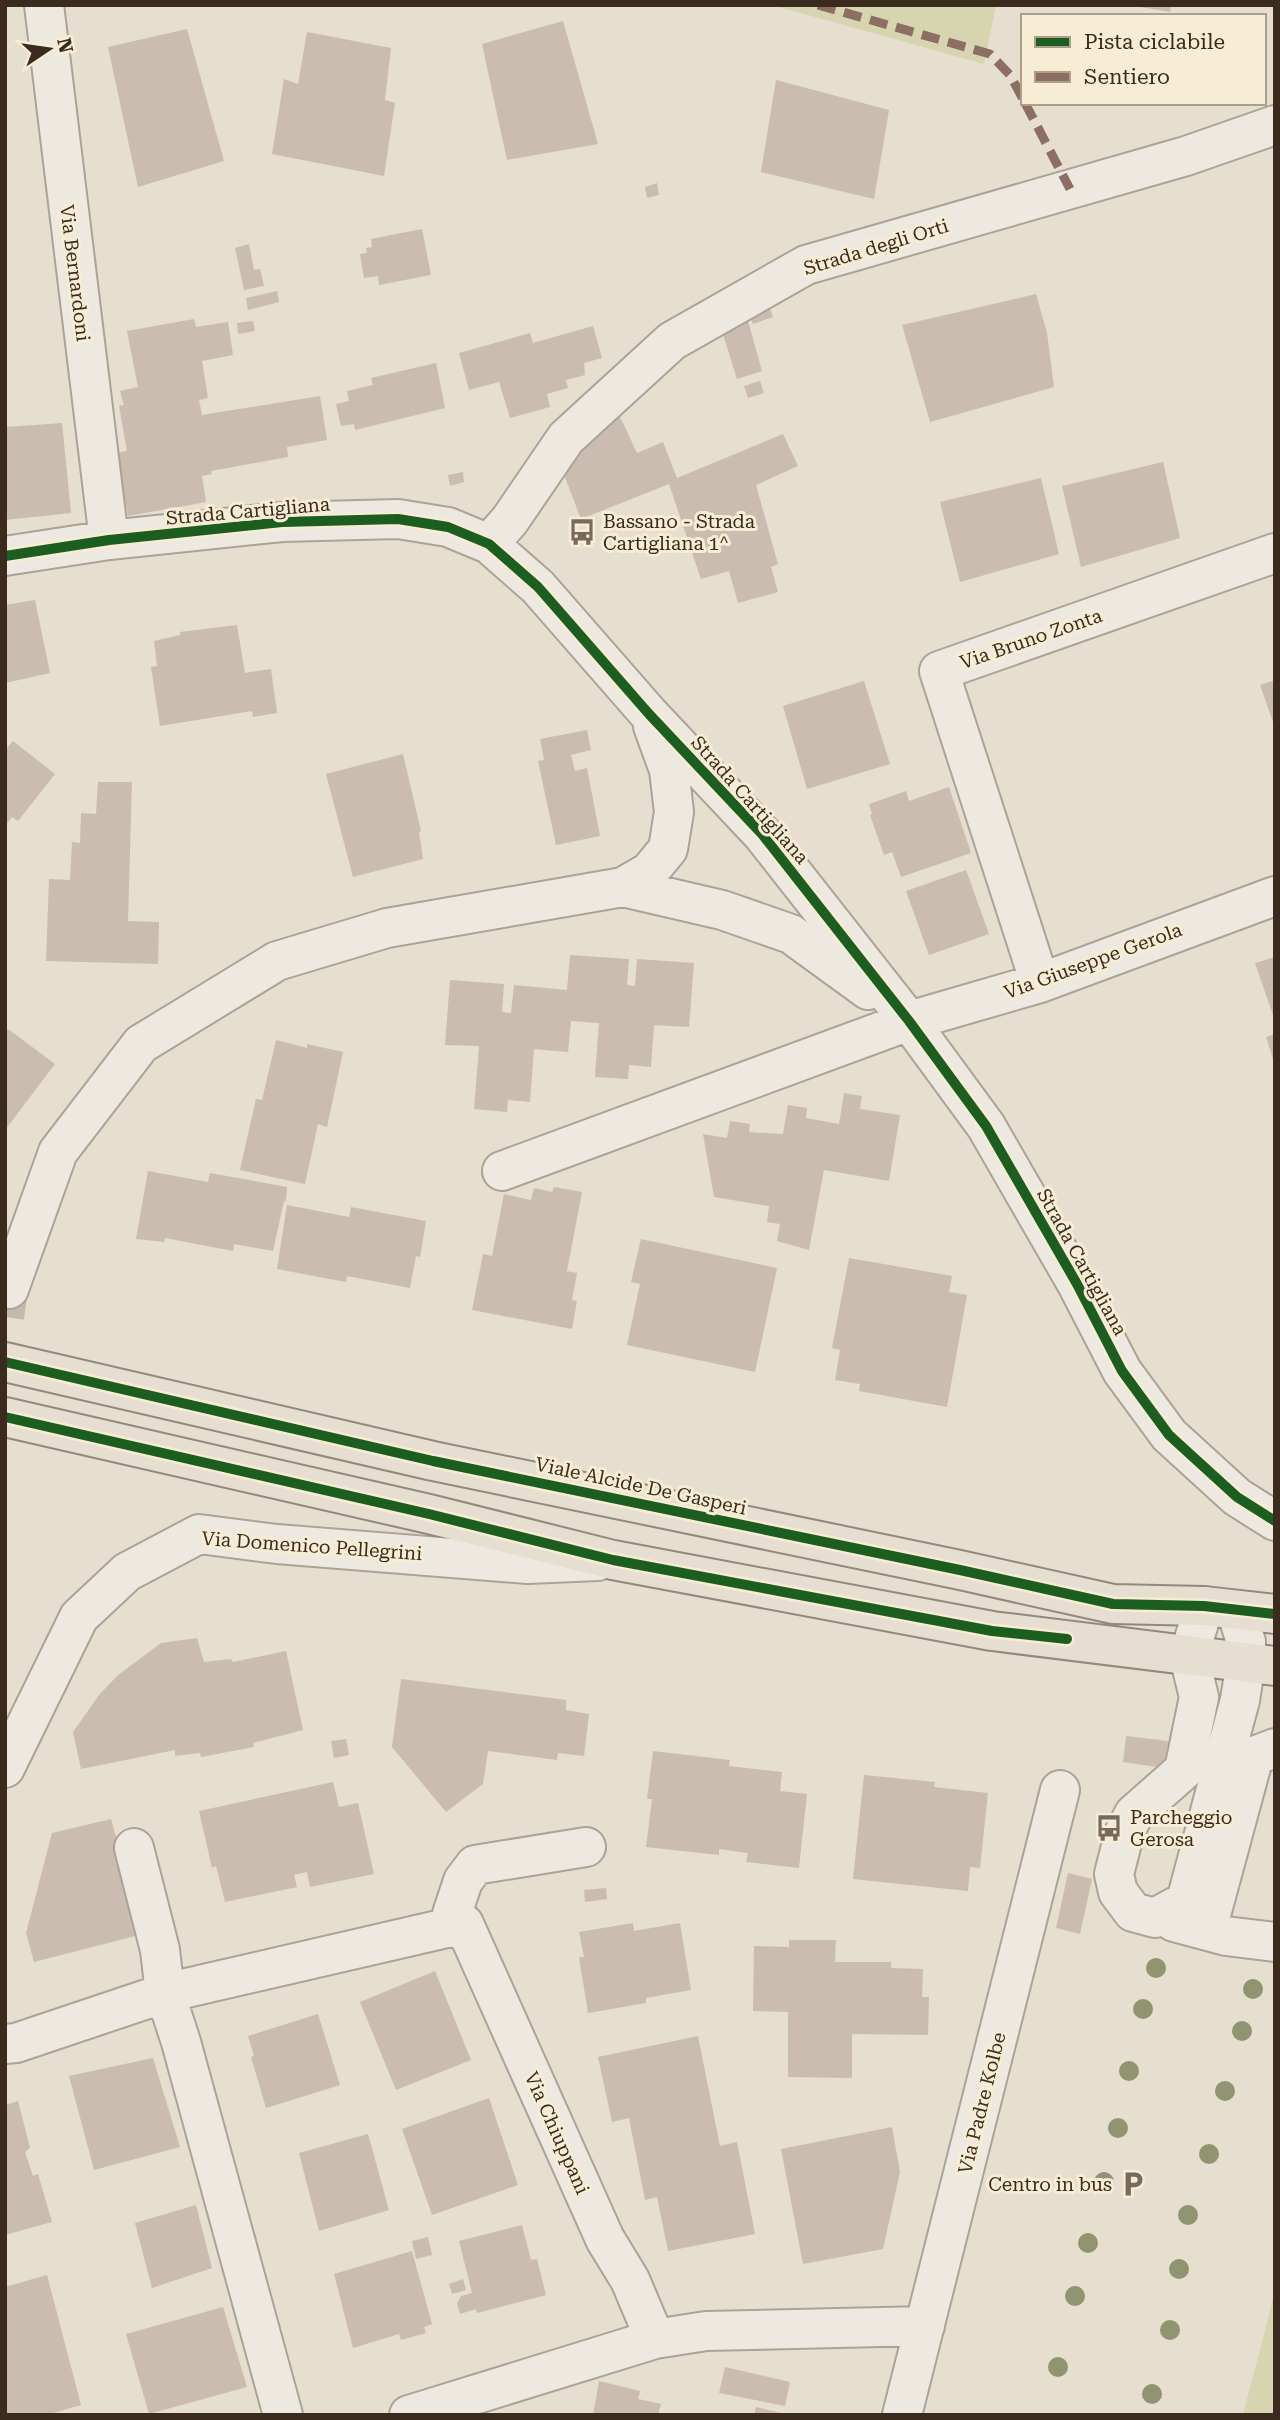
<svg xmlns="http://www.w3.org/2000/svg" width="1280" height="2420" viewBox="0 0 1280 2420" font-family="'Roboto Serif',serif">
  <rect width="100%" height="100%" fill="#e6dece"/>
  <path fill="#d6d5b0" d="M772,5H996L984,64Z
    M1275,2291V2415H1243Z"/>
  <path fill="#cabcaf" d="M1129,5H1171L1170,12Z
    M563,21L598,144L507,160L482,44Z
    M187,29L224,161L138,187L108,47Z
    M307,32L391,48L385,100L395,103L384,176L272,154L284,79L298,84Z
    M776,80L889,110L874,199L761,172Z
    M657,183L659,195L647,198L645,187Z
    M422,229L431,275L379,285L378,276L364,278L360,254L367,253L366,248L372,247L371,239Z
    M249,244L254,270L260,269L264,286L244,290L235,248Z
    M277,291L279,302L248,310L246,298Z
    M1036,294L1047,333L1054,387L930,422L902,325Z
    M768,303L773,317L753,324L748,312Z
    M746,314L762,371L737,379L721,328Z
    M194,319L196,327L228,322L233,355L202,361L208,398L199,400L202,415L320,396L327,440L287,447L288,457L211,471L212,474L202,476L206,502L128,516L116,453L127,451L119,406L124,405L120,391L138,387L127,331Z
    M253,321L255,331L238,334L237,323Z
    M593,326L602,358L584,363L585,375L566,380L568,388L547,394L550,407L510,418L499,382L469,390L459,353L530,333L533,343Z
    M436,363L445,408L355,430L354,424L341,426L336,404L349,401L347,391L373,385L371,378Z
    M760,381L764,393L748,398L744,386Z
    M617,410L637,453L663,442L677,478L783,434L798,466L756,485L778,564L771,567L778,592L738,603L729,571L701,579L669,484L581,519L558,459Z
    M62,423L71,513L5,520V427Z
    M1163,462L1180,538L1081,567L1062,486Z
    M463,472L464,482L450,486L448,475Z
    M1041,478L1059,554L960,582L940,502Z
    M35,600L50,673L5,683V605Z
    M237,625L245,673L271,669L277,713L253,717L252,711L160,726L151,667L157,666L154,641L180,635V632Z
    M1275,680V725H1274L1260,685Z
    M864,681L890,764L807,789L783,706Z
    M587,730L591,750L571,755L575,771L587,768L600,836L556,845L538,761L544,760L540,739Z
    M13,741L55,774L18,821L12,817L5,826V746L7,748Z
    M403,754L421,831L419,832L423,859L353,877L326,774Z
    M98,782H132L128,921L159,922L158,964L46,961L49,879L70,880L72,842L80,843L81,813L96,814Z
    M949,787L971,853L901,877L892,852L884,855L870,815L872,814L869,804L906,791L909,801Z
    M966,870L989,934L929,955L906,891Z
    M570,955L629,959L627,985L635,986L637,959L694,963L689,1027L654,1025L651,1067L629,1065L628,1079L595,1077L599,1023L571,1021L568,1052L534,1049L530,1102L508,1100L507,1112L474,1109L479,1046L445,1045L450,980L504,984L502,1012L511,1013L514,985L567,990Z
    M1275,957V1018H1274L1255,963Z
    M8,1029L55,1064L5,1130V1033Z
    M1275,1034V1062H1274L1266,1037Z
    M276,1040L307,1048V1044L343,1052L327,1127L318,1124L305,1184L240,1170L256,1099L262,1100Z
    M844,1093L862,1096L860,1109L900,1115L889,1181L824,1170L809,1250L777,1241L780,1224L767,1222L769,1206L714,1197L703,1134L727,1138L730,1121L750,1124L749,1132L783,1134L788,1105L807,1108L806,1118L839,1124Z
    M148,1171L208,1182L210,1173L287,1187L286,1201H284L273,1251L234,1244L233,1251L165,1238L164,1242L136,1239Z
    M554,1187L582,1192L567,1271L577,1273L572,1300L577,1301L572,1329L472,1310L483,1254L492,1256L504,1194L531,1200L534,1188L552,1192Z
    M287,1205L349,1217L351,1207L426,1221L420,1257L416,1256L410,1288L347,1276L346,1282L277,1269Z
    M641,1239L777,1268L755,1372L627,1345L640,1284L631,1282Z
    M849,1258L952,1276L949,1292L967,1295L947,1407L859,1391L860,1384L835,1380L840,1350L832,1348Z
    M197,1638L204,1662L231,1659L233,1662L286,1651L303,1730L253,1743L254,1747L201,1757L200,1753L175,1756V1750L81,1769L73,1732L99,1695L118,1675L161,1643Z
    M401,1679L566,1700V1710L589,1714L584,1756L558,1753L557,1760L488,1751L483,1784L446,1812L392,1747Z
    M1126,1736L1168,1741L1164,1768L1123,1762Z
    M346,1739L349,1755L334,1758L331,1741Z
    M653,1751L730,1760L729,1766L782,1772L780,1791L807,1794L799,1868L746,1862L748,1853L719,1849V1855L646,1847L652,1799H647Z
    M864,1775L935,1782L934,1787L988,1793L980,1868L970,1867L968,1891L853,1879Z
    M333,1782L339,1807L358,1803L374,1874L310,1887L307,1872L294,1875L297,1887L225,1902L216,1866L212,1868L199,1811Z
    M111,1819L143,1934L34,1962L26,1933L52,1833Z
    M1068,1873L1092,1879L1080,1934L1056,1928Z
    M606,1888L607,1899L585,1902L584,1890Z
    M633,1923L634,1931L680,1923L691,1990L646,1998V2003L588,2013L579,1957H584L579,1932Z
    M789,1940H836L835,1962H891V1968L923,1969L922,1997H929L928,2035L852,2034V2078L788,2077V2012L753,2011L754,1946L789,1947Z
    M435,1971L471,2060L396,2090L360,2002Z
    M318,2014L340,2085L266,2108L251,2057L254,2056L248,2036Z
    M698,2036L720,2146L737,2142L755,2234L668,2251L657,2197L645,2200L629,2118L612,2122L598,2057Z
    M153,2058L180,2147L94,2170L69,2076Z
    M489,2098L518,2185L432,2215L402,2129Z
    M18,2101L30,2148L25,2152L33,2176L38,2174L52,2222L5,2235V2105Z
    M892,2127L900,2172L883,2249L803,2264L781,2149Z
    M368,2134L389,2210L319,2231L299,2153Z
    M196,2205L212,2268L152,2288L135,2223Z
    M522,2225L531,2260L537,2259L546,2295L477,2313L476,2309L460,2314L457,2303L461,2296L472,2293L459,2241Z
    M428,2237L432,2255L416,2259L412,2241Z
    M412,2251L432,2324L424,2327L426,2333L401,2340L399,2334L353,2348L334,2274Z
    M47,2275L81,2405L46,2415H5V2287Z
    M463,2279L466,2290L452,2294L449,2284Z
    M223,2307L247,2387L149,2414L126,2334Z
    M725,2367L790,2382L785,2406L719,2393Z
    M599,2381L640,2391L638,2399L661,2404L658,2415H593Z
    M756,2407L785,2414V2415H754Z"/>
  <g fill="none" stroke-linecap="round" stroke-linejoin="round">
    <path stroke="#c4baab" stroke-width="38" stroke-dasharray="38 19" stroke-linecap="butt" d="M5,1317L9,1289"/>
    <defs>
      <path id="minor" d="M44,5L109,540
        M489,544L510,520L566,438L672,341L806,265L1186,156L1275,125
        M5,556L109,540L282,522L398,519L448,527L489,544L538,587L649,714L762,834L909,1021L986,1126L1077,1284L1122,1371L1169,1435L1237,1497L1275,1521
        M623,887L649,872L668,849L674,812L669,770L653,726
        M1040,983L939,671L1275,553
        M502,1171L909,1021L1040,983L1275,896
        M9,1289L58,1152L141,1044L277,961L387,928L623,887L722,910L791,934L868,990
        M1204,1606L1189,1656L1199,1697L1184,1770L1134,1814L1125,1831L1114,1874L1118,1892L1133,1912L1155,1918L1186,1901L1240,1700L1246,1662V1642L1236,1610
        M5,1768L79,1617L127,1572L199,1534L277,1544L528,1564L598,1561
        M134,1848L160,1950L165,1993L181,2042L283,2415
        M1174,1922L1226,1936L1275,1942
        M464,1924L605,2239L630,2280L655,2339L706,2331L925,2326
        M1191,1926L1212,1911L1254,1756L1275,1748
        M5,2044L16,2043L165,1993L464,1924L452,1914L463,1881L475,1865L586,1847
        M409,2415L655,2339
        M902,2415L1060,1790"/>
      <path id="major" d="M5,1362L433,1461L960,1570L1113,1604L1204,1606L1275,1614
        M5,1417L429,1514L613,1560L992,1631L1275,1666"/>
    </defs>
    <use href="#minor" stroke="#aba397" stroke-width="42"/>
    <use href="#major" stroke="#91897e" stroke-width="42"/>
    <use href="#minor" stroke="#eee9e0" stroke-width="38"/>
    <use href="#major" stroke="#e6dfd1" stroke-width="38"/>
    <path stroke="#8d6e63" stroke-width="9" stroke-dasharray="18 9" stroke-linecap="butt" d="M818,5L990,54L1010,75L1023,99
      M1025,103L1070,189"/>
    <defs>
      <path id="cycleway" d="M5,556L109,540L282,522L398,519L448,527L489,544L538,587L649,714L762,834L909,1021L986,1126L1077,1284L1122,1371L1169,1435L1237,1497L1275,1521
        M5,1362L433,1461L960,1570L1113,1604L1204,1606L1275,1614
        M5,1417L429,1514L613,1560L992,1631L1067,1639"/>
    </defs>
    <use href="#cycleway" stroke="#f7ecd4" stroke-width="15"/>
    <use href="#cycleway" stroke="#1b5e20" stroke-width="10"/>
  </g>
  <g fill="#919470">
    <circle cx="1156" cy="1968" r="10"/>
    <circle cx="1253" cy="1989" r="10"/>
    <circle cx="1143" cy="2009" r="10"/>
    <circle cx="1242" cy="2031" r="10"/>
    <circle cx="1129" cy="2071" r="10"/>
    <circle cx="1225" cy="2091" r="10"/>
    <circle cx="1118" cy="2128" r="10"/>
    <circle cx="1209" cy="2154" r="10"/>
    <circle cx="1104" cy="2182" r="10"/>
    <circle cx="1188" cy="2215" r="10"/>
    <circle cx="1088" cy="2243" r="10"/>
    <circle cx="1179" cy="2269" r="10"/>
    <circle cx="1075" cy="2296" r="10"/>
    <circle cx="1170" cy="2330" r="10"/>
    <circle cx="1058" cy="2367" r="10"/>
    <circle cx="1152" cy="2394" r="10"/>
  </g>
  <defs>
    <symbol id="bus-bare" viewBox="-9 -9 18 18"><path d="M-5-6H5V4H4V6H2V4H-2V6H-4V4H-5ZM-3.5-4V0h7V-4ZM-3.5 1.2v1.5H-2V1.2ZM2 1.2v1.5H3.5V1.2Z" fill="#776a5c" stroke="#f7ecd4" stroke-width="2.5" paint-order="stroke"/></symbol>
    <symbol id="parking-bare" viewBox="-9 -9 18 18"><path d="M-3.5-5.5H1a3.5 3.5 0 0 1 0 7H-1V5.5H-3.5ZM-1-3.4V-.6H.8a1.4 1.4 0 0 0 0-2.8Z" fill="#776a5c" stroke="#f7ecd4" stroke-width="2.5" paint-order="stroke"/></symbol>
  </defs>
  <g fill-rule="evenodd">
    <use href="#bus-bare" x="563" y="513" width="38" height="38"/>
    <use href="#bus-bare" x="1090" y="1809" width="38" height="38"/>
    <use href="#parking-bare" x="1114" y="2165" width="38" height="38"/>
  </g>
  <g text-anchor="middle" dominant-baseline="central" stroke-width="6" stroke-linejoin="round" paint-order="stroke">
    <g font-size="19" fill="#3b2b1e" stroke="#f7ecd4">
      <text transform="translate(876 247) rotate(-17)">Strada degli Orti</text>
      <text transform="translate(75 273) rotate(83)">Via Bernardoni</text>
      <text transform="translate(248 511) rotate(-5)">Strada Cartigliana</text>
      <text transform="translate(1031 639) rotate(-19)">Via Bruno Zonta</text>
      <text transform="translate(750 800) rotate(48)">Strada Cartigliana</text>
      <text transform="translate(1093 961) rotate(-20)">Via Giuseppe Gerola</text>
      <text transform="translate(1082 1262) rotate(61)">Strada Cartigliana</text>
      <text transform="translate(641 1486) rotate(12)">Viale Alcide De Gasperi</text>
      <text transform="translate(312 1546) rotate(4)">Via Domenico Pellegrini</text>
      <text transform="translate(982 2103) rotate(-76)">Via Padre Kolbe</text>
      <text transform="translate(557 2133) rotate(66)">Via Chiuppani</text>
    </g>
    <g font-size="19" fill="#3b2b1e" stroke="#f7ecd4" text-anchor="start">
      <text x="603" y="521">Bassano - Strada<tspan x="603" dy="22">Cartigliana 1^</tspan></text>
      <text x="1130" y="1817">Parcheggio<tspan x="1130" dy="22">Gerosa</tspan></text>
      <text x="1112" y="2184" text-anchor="end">Centro in bus</text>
    </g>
  </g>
  <rect width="1280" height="2420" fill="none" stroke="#3b2b1e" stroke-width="14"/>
  <rect x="1021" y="14" width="245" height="91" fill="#f7ecd4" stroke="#ac9f8b" stroke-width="2"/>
  <rect x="1035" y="37" width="35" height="10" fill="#1b5e20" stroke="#ac9f8b" stroke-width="2"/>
  <text x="1084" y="49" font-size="21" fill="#3b2b1e">Pista ciclabile</text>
  <rect x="1035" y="72" width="35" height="10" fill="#8d6e63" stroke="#ac9f8b" stroke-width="2"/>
  <text x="1084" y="84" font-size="21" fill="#3b2b1e">Sentiero</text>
  <g transform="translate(49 49) rotate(77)" stroke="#f7ecd4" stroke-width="5" paint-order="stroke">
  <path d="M0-5L12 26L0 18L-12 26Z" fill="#3b2b1e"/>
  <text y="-10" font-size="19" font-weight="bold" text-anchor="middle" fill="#3b2b1e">N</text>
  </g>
</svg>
